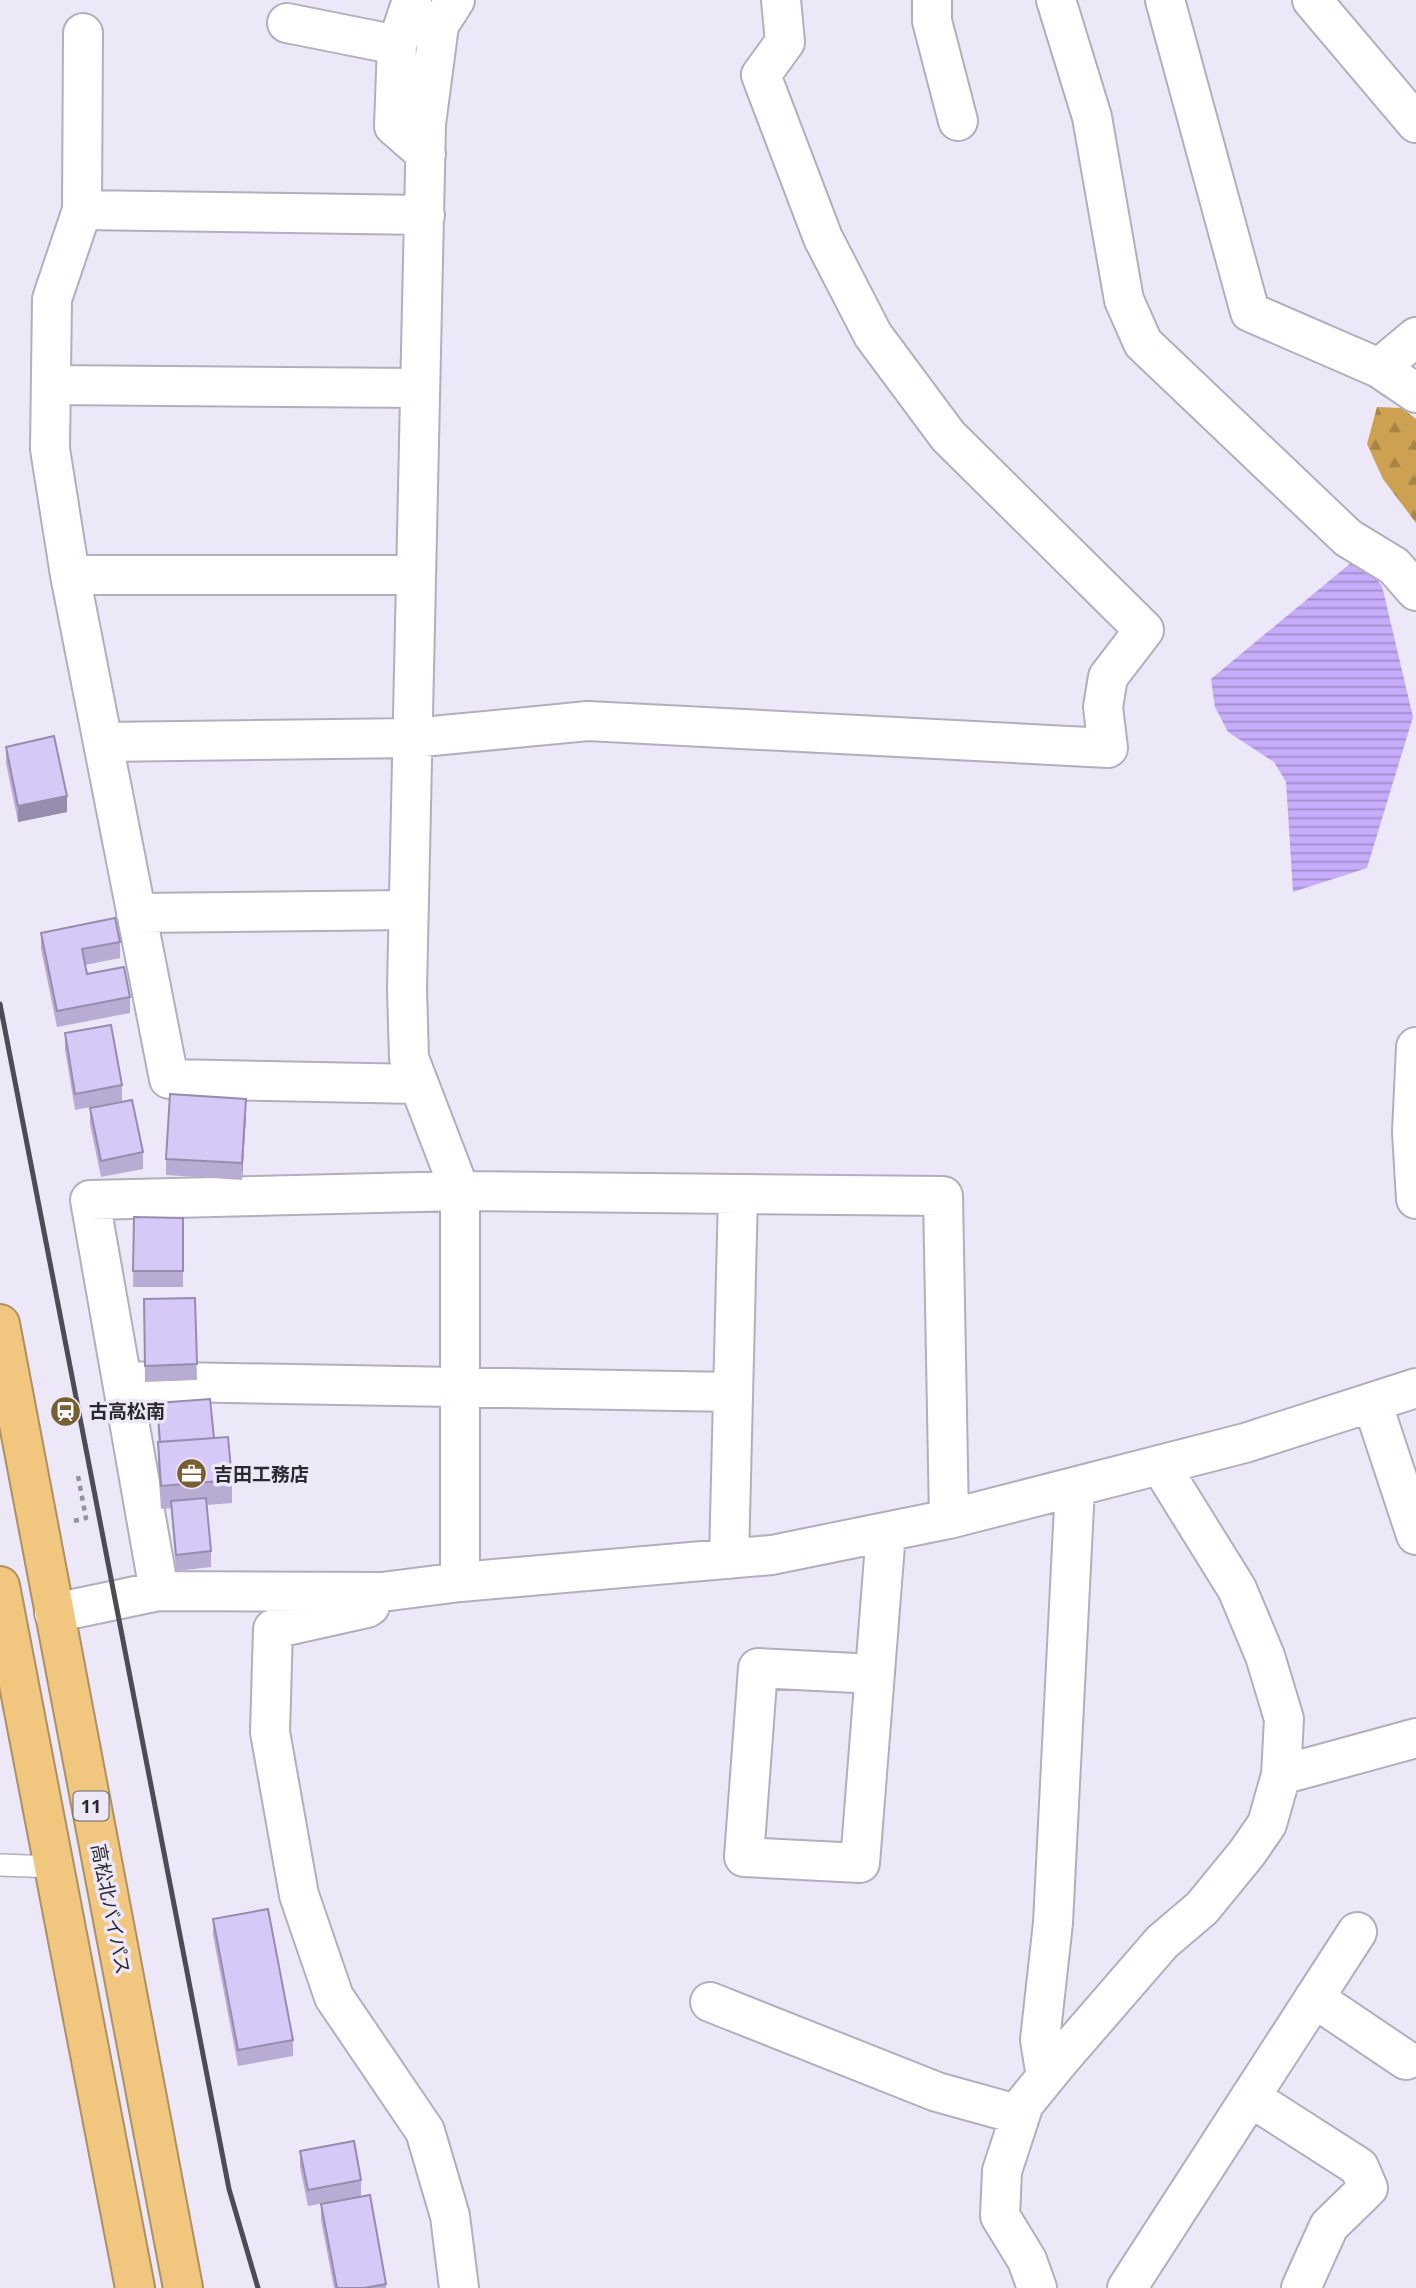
<svg xmlns="http://www.w3.org/2000/svg" width="1416" height="2288" viewBox="0 0 1416 2288" font-family="'Noto Sans','Noto Sans JP',sans-serif">
  <defs>
    <pattern id="forest-firs" width="22" height="20" patternUnits="userSpaceOnUse" patternTransform="scale(1.75)"><rect width="22" height="20" fill="#cda152"/><path d="M5 1l3.5 6h-7zM16 11l3.5 6h-7z" fill="#a78344"/></pattern>
    <pattern id="water-rules" width="6" height="5" patternUnits="userSpaceOnUse" patternTransform="scale(1.75)"><rect width="6" height="5" fill="#c6acf9"/><path d="M0 2.5h6" fill="none" stroke="#a18cca"/></pattern>
  </defs>
  <rect width="100%" height="100%" fill="#ece8f7"/>
  <path fill="url(#forest-firs)" d="M1377,407L1402,408L1416,419V523L1383,479L1367,444Z"/>
  <path fill="url(#water-rules)" d="M1358,557L1382,586L1413,717L1367,868L1293,892L1286,782L1274,762L1228,732L1215,707L1211,679Z"/>
  <g fill="none" stroke-linecap="round" stroke-linejoin="round">
    <defs>
      <path id="lane" d="M0,1865L54,1867"/>
      <path id="street" d="M412,0L397,45L394,126L426,154
        M455,0L439,25L426,124L407,989L409,1058L460,1191V1582
        M932,0V21L958,121
        M1056,0L1092,117L1124,300L1143,343L1348,538L1394,566L1416,591
        M1165,0L1250,312L1379,368L1416,393
        M1312,0L1416,123
        M287,23L397,45
        M83,33L82,210L52,299L50,449L70,575L169,1079L419,1084
        M82,210L425,215
        M1379,368L1416,337
        M52,385L420,388
        M70,575H416
        M103,742L412,738L588,721L1108,748L1103,707L1108,677L1144,630L948,436L873,335L823,238L761,75L785,42L781,0
        M136,913L409,910
        M1416,1047L1412,1132L1416,1199
        M122,1381L733,1392
        M1372,1402L1416,1535
        M729,1559L738,1194
        M159,1591L90,1200L460,1191L943,1196L949,1519
        M370,1606L367,1608L273,1629L270,1732L299,1895L334,1997L425,2131L450,2216L459,2288
        M54,1613L159,1591L382,1592L460,1582L772,1555L949,1519L1245,1443L1416,1388
        M875,1674L758,1668L744,1857L860,1863L886,1532
        M1281,1775L1416,1738
        M1314,1998L1406,2060
        M710,2002L937,2092L1020,2115
        M1046,2077L1040,2040L1053,1923L1075,1487
        M1250,2097L1359,2167L1368,2188L1329,2226L1301,2288
        M1037,2288L1027,2260L1000,2216L1002,2171L1024,2104L1059,2061L1162,1942L1202,1908L1247,1853L1267,1824L1281,1775L1284,1719L1265,1656L1237,1589L1160,1465
        M1127,2288L1357,1932"/>
      <path id="highway" d="M0,1324L183,2288
        M0,1586L135,2288"/>
    </defs>
    <use href="#lane" stroke="#b3aebd" stroke-width="24"/>
    <use href="#street" stroke="#b3aebd" stroke-width="42"/>
    <use href="#highway" stroke="#ac9063" stroke-width="42"/>
    <path stroke="#95929d" stroke-width="4.5" stroke-dasharray="5 5" stroke-linecap="butt" d="M74,1521L86,1518L78,1476"/>
    <use href="#lane" stroke="#fff" stroke-width="21"/>
    <use href="#street" stroke="#fff" stroke-width="38"/>
    <use href="#highway" stroke="#f1c77f" stroke-width="38"/>
    <path stroke="#4d4b53" stroke-width="5" d="M0,1004L229,2189L258,2288"/>
  </g>
  <path fill="#b8acd4" d="M6,747L67,812L18,822L6,763Z
    M41,933L120,942V958L85,965L87,974L130,997V1013L57,1027L41,949Z
    M65,1033L122,1085V1101L75,1110L65,1049Z
    M90,1108L143,1152V1169L101,1177L90,1124Z
    M246,1115L242,1180L166,1175V1159Z
    M134,1217L183,1218V1287H133Z
    M195,1298L197,1380L145,1382L144,1299Z
    M157,1403L214,1438L232,1480V1503L207,1505L211,1551V1567L176,1571L171,1508L161,1509L158,1466V1442H159Z
    M213,1919L293,2040V2056L238,2066L213,1935Z
    M300,2151L361,2180V2196L308,2206L300,2167Z
    M321,2204L386,2284V2288H334L321,2220Z"/>
  <path fill="#968cad" d="M67,796V812L18,822V806Z
    M246,1099V1115L242,1180V1163Z"/>
  <path fill="#d6c8f7" stroke="#968cad" stroke-width="2" d="M54,736L67,796L18,806L6,747Z
    M115,918L120,942L82,949L87,974L124,967L130,997L57,1011L41,933Z
    M111,1025L122,1085L75,1094L65,1033Z
    M170,1094L246,1099L242,1163L166,1159Z
    M132,1100L143,1152L101,1161L90,1108Z
    M134,1217L183,1218V1271H133Z
    M195,1298L197,1364L145,1366L144,1299Z
    M210,1399L214,1438L160,1442L157,1403Z
    M228,1437L232,1480L161,1486L158,1442Z
    M206,1498L211,1551L176,1555L171,1501Z
    M268,1909L293,2040L238,2050L213,1919Z
    M354,2141L361,2180L308,2190L300,2151Z
    M370,2195L386,2284L364,2288H337L321,2204Z"/>
  <defs>
    <symbol id="station-disc" viewBox="-11 -11 22 22"><circle r="9.5" fill="#785e30" stroke="#ece8f7"/><path d="M-3-6H3Q5-6 5-4V2Q5 4 3 4L4.5 6H3L1.5 4h-3L-3 6H-4.5L-3 4Q-5 4-5 2V-4Q-5-6-3-6ZM-3.5-4v3h7v-3ZM-3.5 1v1.5H-2V1ZM2 1v1.5H3.5V1Z" fill="#fff"/></symbol>
    <symbol id="office-disc" viewBox="-11 -11 22 22"><circle r="9.5" fill="#785e30" stroke="#ece8f7"/><path d="M-6-3h4V-5.5h4V-3h4V5H-6ZM-1-4.5V-3h2v-1.5ZM-6 0V1H6V0Z" fill="#fff"/></symbol>
  </defs>
  <g fill-rule="evenodd">
    <use href="#station-disc" x="48" y="1394" width="35" height="35"/>
    <use href="#office-disc" x="174" y="1456" width="35" height="35"/>
  </g>
  <g text-anchor="middle" dominant-baseline="central" stroke-width="7" stroke-linejoin="round" paint-order="stroke">
    <rect fill="#ece8f7" stroke="#65626b" stroke-width="2" x="73.5" y="1791.5" width="35" height="29" rx="5"/>
    <g font-size="18" font-weight="bold" fill="#2b292f">
      <text x="91" y="1806">11</text>
    </g>
    <g font-size="19" font-weight="bold" fill="#2b292f" stroke="#ece8f7" text-anchor="start">
      <text x="89" y="1411">古高松南</text>
      <text x="214" y="1474">吉田工務店</text>
    </g>
    <g font-size="19" fill="#2b292f" stroke="#ece8f7">
      <text transform="translate(111 1909) rotate(79)">高松北バイパス</text>
    </g>
  </g>
</svg>
